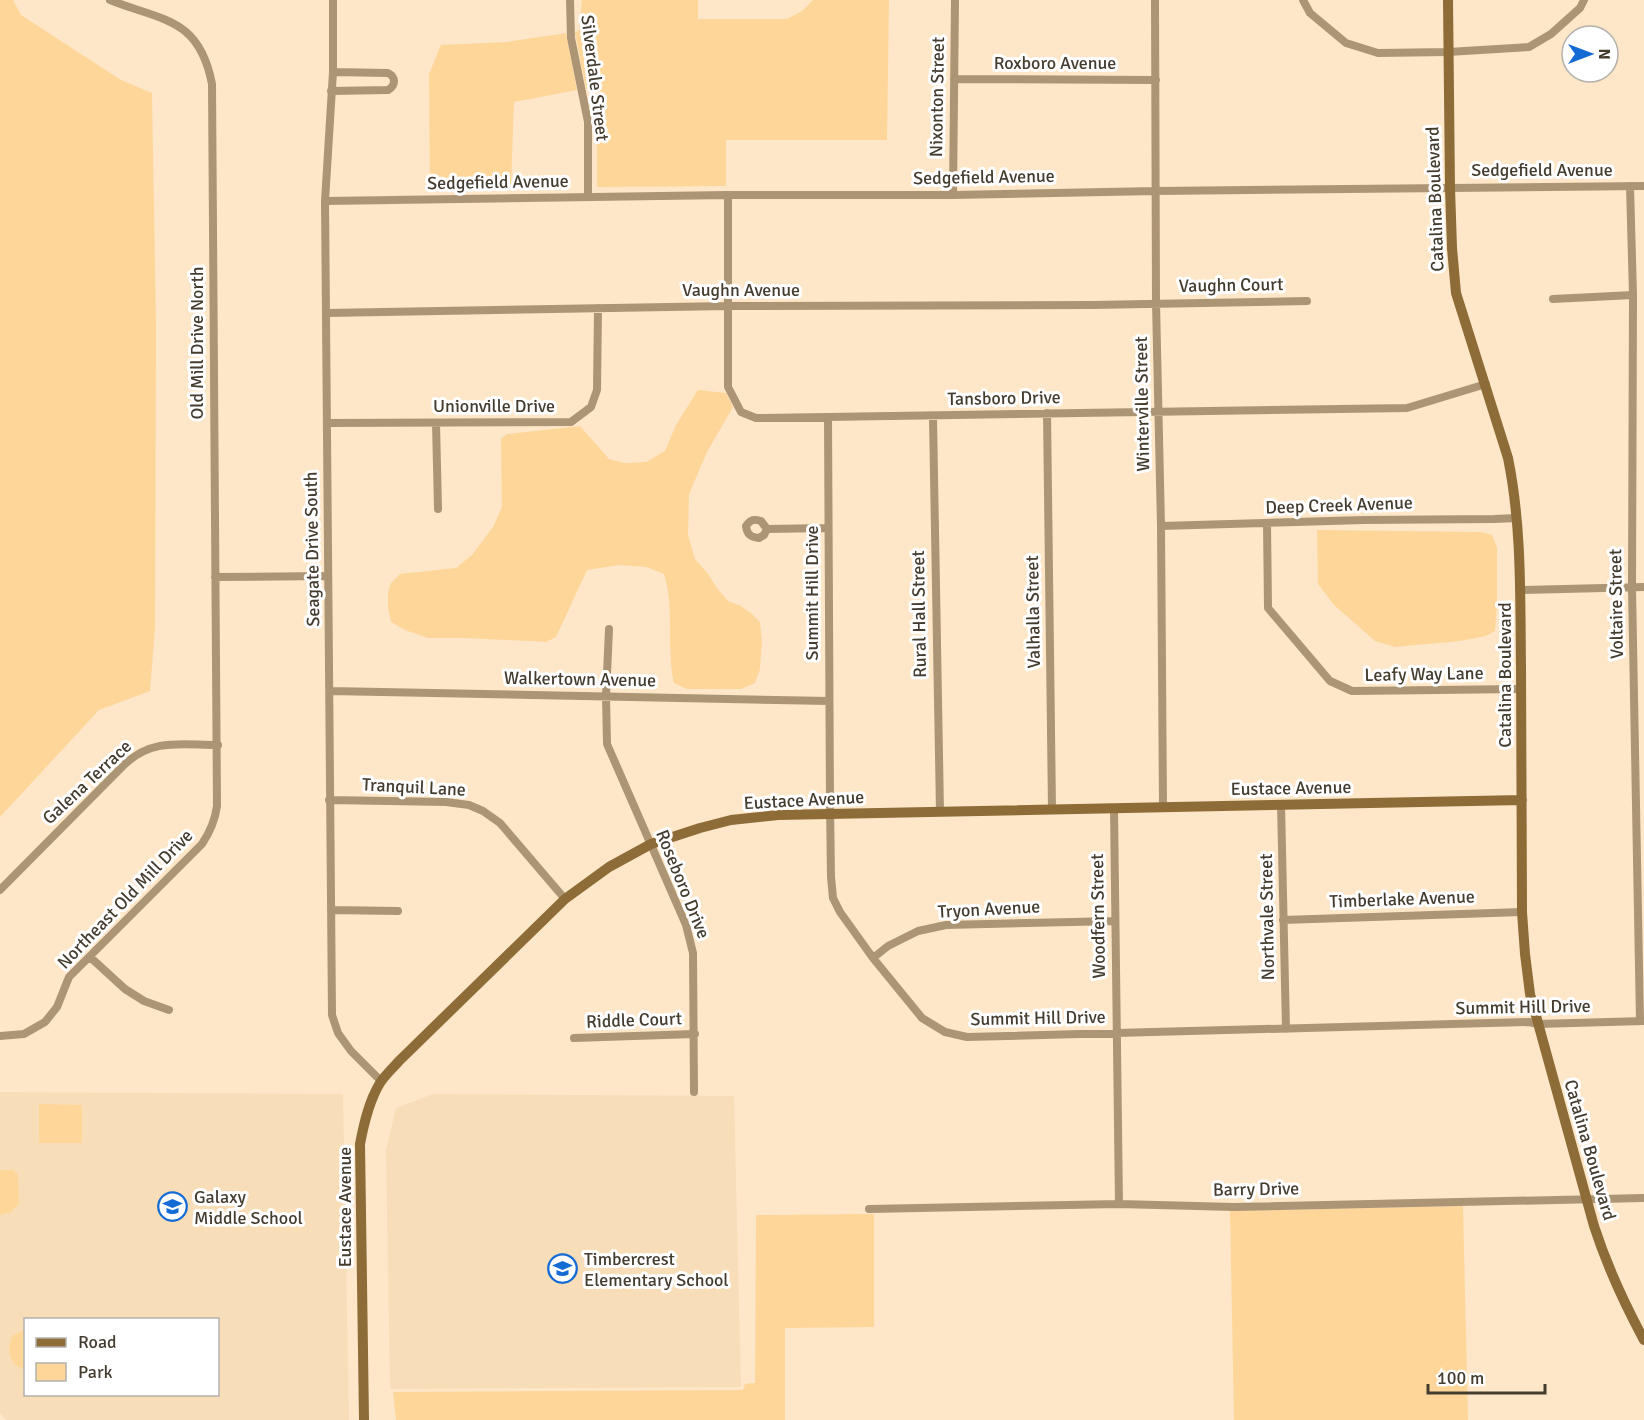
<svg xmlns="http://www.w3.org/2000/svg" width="1644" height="1420" viewBox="0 0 1644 1420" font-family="Signika,sans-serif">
  <rect width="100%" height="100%" fill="#fde7c8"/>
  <path fill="#f8deb8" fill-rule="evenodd" d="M0,1092L343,1094L349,1420H6L0,1413ZM26,1320H218V1394H26Z
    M433,1094L734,1096L741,1387L390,1389L386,1150L396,1108Z"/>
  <path fill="#fed69a" d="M0,0H13L21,15L121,80L152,93L156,325L155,627L150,691L99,710L0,817Z
    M582,0H698V19H787L802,11L813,0H889L887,140H726V186L597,187V140L591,89H586L576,38L575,32L579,31Z
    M566,33L577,90L514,102L511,187H430L429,74L441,45L507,42Z
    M698,390L726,393L733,407L707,452L689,494L688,535L695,559L708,574L717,588L728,601L741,606L752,614L760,622L762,641L760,669L755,683L741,689H687L674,683C666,647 675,609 664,574L646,567L619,565L587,570L556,637L546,642L465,638H428L405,630L391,622L388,608V593L391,583L400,574L456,568L472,555L493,527L502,507L501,439L507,434L580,426L609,459L624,463L646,462L665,451L676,425Z
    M1317,530L1481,532L1492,535L1497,547V603L1495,631L1486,636L1460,641L1395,647L1375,641L1334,605L1318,584Z
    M39,1104L82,1105V1143H39Z
    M0,1170H13L18,1175L19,1204L11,1212L0,1215Z
    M1463,1206L1468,1420H1234L1230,1211Z
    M874,1214V1327L785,1328V1420H396L393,1392L743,1390L745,1384L755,1383L756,1215Z
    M25,1329H26L25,1369C8,1366 7,1350 12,1336Z"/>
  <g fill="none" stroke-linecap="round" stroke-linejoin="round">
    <path stroke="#ac9574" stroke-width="8" d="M333,0V72L325,201L332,1015L338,1033L351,1051L381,1081
      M570,0L571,38L588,122V197
      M1155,0L1156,303L1161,526L1163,807
      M1303,0L1310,13L1346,43L1378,53L1448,52L1529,47L1551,34L1580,8L1584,0
      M954,79L1156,80
      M331,91L388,90C396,85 396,77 388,73L333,72
      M1630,186L1633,295L1632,588L1640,1021
      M728,195V387L741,412L756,418L1407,408L1486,384
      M953,195L955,0
      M325,201L728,195H953L1156,191L1644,186
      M1553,299L1633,295
      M326,313L728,306L1092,305L1307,301
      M1047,413L1052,810
      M933,417L940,812
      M828,418L830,804L831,877L833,898L840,912L873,958L922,1018L945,1032L967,1037L1529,1022L1538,1024L1644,1021
      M327,423L571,422L591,407L597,390L598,308
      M436,423L438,509
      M1267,524L1268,608L1330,681L1352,691L1521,689
      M1161,526L1364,520L1494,519L1517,518
      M767,529L764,535L759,538C751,537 747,535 746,526C751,519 754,519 761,521L767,529L828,528
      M215,577L328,576
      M1520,590L1644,587
      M609,629L606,696L607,744L686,925L693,953L694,1092
      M330,691L829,701
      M329,800L446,802L469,805L483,811L500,823L565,899
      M1281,804L1286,1029
      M1114,808L1119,1204
      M0,890L125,764C153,738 181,745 218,745
      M331,910L398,911
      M1283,920L1522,912
      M90,957L125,989L144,1001L169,1010
      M873,958L888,946L918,931L946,925L1115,921
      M0,1036L24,1034L45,1022L57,1007L69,977L202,844C210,832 215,821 217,806L212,84C199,17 162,21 110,0
      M574,1038L695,1034
      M869,1209L1119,1204L1234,1207L1644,1198"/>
    <path stroke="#8d6c37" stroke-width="10" d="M1448,0L1450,188L1452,248L1456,293L1508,458C1522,527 1520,597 1521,667C1521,749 1522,830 1522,912L1525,954L1530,994L1594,1226C1607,1266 1624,1303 1644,1340
      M364,1420L360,1144C364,1123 369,1101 380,1083C385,1075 393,1068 399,1061L565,899L609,867L651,844L700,828L731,820L778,815L1522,800"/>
  </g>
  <defs>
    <symbol id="school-ring" viewBox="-11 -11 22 22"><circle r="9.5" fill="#fff" stroke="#146bd4" stroke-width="1.5"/><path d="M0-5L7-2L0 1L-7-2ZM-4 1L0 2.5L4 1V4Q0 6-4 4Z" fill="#146bd4"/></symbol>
  </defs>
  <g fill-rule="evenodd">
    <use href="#school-ring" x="156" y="1190" width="33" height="33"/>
    <use href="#school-ring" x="546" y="1252" width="33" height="33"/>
  </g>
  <g text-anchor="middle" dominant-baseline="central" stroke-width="6" stroke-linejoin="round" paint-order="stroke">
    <g font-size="18" fill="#443c2f" stroke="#fff">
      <text x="1055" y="63">Roxboro Avenue</text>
      <text transform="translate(595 78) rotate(83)">Silverdale Street</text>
      <text transform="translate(937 97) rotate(-89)">Nixonton Street</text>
      <text x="1542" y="170">Sedgefield Avenue</text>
      <text transform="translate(984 177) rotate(-1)">Sedgefield Avenue</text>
      <text transform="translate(498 182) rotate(-1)">Sedgefield Avenue</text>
      <text transform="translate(1435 199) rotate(-92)">Catalina Boulevard</text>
      <text transform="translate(1231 285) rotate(-1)">Vaughn Court</text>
      <text x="741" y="290">Vaughn Avenue</text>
      <text transform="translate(197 343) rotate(-90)">Old Mill Drive North</text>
      <text transform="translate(1004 398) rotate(-1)">Tansboro Drive</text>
      <text transform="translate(1142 404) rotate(-91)">Winterville Street</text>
      <text x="494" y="406">Unionville Drive</text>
      <text transform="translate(1339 505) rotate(-2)">Deep Creek Avenue</text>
      <text transform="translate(312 549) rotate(-91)">Seagate Drive South</text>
      <text transform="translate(812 593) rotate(-90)">Summit Hill Drive</text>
      <text transform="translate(1616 604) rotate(-91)">Voltaire Street</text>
      <text transform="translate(1033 612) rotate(-91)">Valhalla Street</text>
      <text transform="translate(919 614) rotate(-91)">Rural Hall Street</text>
      <text transform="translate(1424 674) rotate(-1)">Leafy Way Lane</text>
      <text transform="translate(1505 675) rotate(-90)">Catalina Boulevard</text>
      <text transform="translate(580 679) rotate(1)">Walkertown Avenue</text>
      <text transform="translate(87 782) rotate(-43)">Galena Terrace</text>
      <text transform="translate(414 787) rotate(3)">Tranquil Lane</text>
      <text transform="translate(1291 788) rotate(-1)">Eustace Avenue</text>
      <text transform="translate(804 800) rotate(-3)">Eustace Avenue</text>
      <text transform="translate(683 884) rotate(68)">Roseboro Drive</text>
      <text transform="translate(125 899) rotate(-46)">Northeast Old Mill Drive</text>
      <text transform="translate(1402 899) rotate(-2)">Timberlake Avenue</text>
      <text transform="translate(989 909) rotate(-3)">Tryon Avenue</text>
      <text transform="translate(1098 916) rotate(-91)">Woodfern Street</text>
      <text transform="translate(1267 917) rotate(-91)">Northvale Street</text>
      <text transform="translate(1523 1007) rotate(-1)">Summit Hill Drive</text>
      <text transform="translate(1038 1018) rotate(-1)">Summit Hill Drive</text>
      <text transform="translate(634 1020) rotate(-2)">Riddle Court</text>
      <text transform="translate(1590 1150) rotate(74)">Catalina Boulevard</text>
      <text transform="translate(1256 1189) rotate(-1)">Barry Drive</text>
      <text transform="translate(345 1207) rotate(-90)">Eustace Avenue</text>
    </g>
    <g font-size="18" fill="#443c2f" stroke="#fff" text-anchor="start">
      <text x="194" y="1197">Galaxy<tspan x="194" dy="21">Middle School</tspan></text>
      <text x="584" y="1259">Timbercrest<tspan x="584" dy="21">Elementary School</tspan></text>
    </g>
  </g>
  <rect x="24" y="1318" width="195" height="78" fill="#ffffff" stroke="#b4b1ac" stroke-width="1.5"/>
  <rect x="36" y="1338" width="30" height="9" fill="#8d6c37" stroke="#b4b1ac" stroke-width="1.5"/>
  <text x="78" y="1348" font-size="18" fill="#443c2f">Road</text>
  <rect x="36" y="1363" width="30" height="18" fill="#fed69a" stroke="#b4b1ac" stroke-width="1.5"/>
  <text x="78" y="1378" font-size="18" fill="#443c2f">Park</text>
  <g transform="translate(1590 54) rotate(90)"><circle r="28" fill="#ffffff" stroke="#b4b1ac" stroke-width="1.5"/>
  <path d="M0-4.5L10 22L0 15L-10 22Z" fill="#146bd4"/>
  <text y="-9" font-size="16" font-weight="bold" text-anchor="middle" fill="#443c2f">N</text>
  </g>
  <path d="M1428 1384v9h117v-9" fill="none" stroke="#443c2f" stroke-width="3"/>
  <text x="1437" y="1384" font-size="18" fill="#443c2f" stroke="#ffffff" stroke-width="4.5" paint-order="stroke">100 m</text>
</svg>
